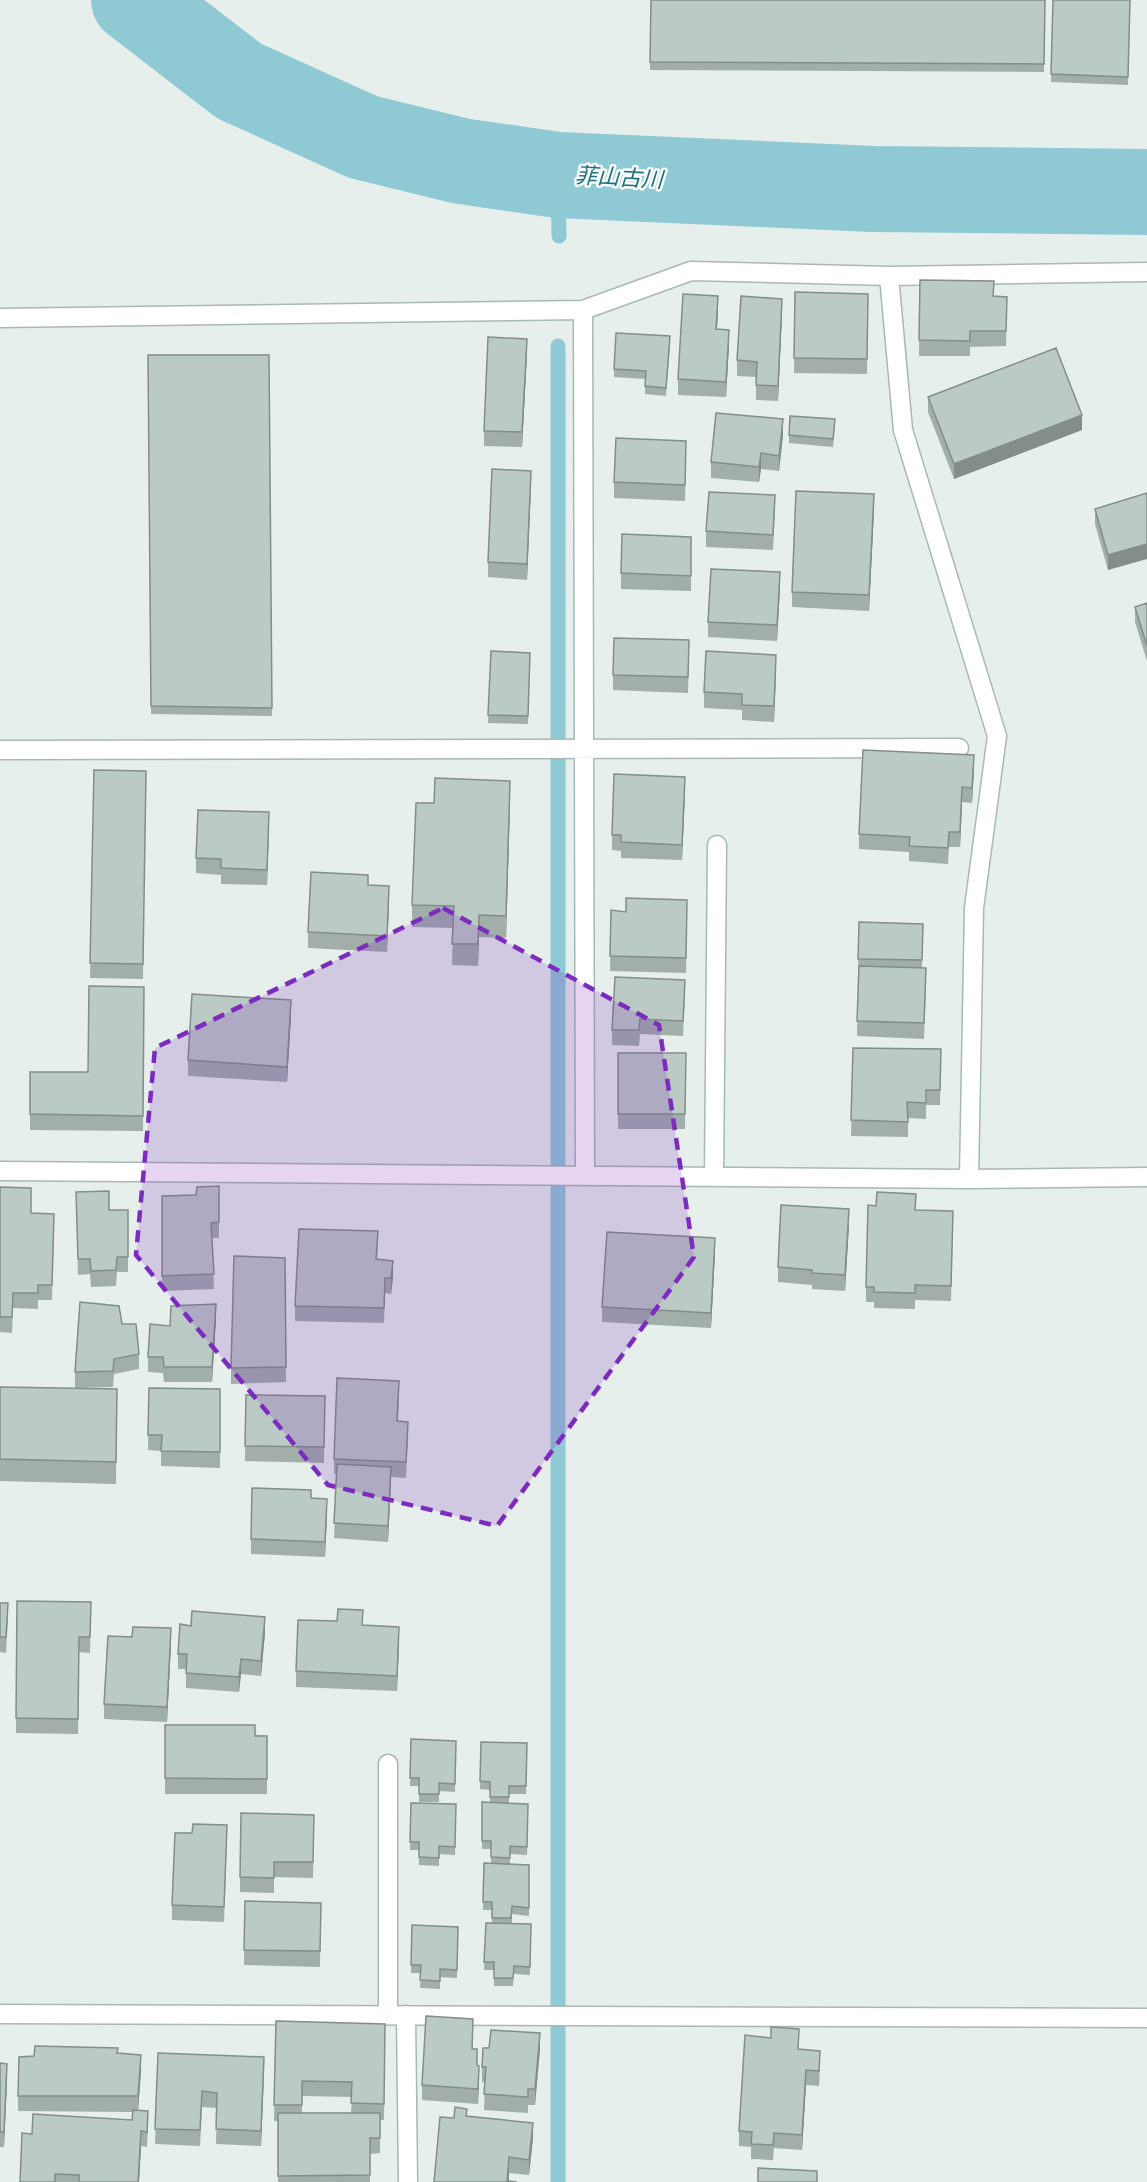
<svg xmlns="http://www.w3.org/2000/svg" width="1147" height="2182" viewBox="0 0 1147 2182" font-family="Karla,'Noto Sans JP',sans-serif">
  <rect width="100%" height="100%" fill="#e6efeb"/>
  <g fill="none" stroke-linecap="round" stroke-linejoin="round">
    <path stroke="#8ec9d4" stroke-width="15" d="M558,175L559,236
      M558,346V2182"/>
    <path stroke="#8ec9d4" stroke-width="86" d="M134,0L239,81L363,137L461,161L558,175L873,189L1147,192"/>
    <defs>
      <path id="minor" d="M889,276L903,430L997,736L974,908L969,1179
        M583,310L585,1176
        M0,318L583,310L691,271L889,276L1147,272
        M0,750L959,748
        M0,1171L969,1179L1147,1177
        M714,1177L717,845
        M0,2014L1147,2018
        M388,2015V1764
        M406,2015L408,2182"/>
    </defs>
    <use href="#minor" stroke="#a8b8b2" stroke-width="21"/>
    <use href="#minor" stroke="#fff" stroke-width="18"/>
  </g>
  <path fill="#a1aea9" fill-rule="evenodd" d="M651,0H1045L1044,72L650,70Z
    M1053,0H1130L1128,85L1051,82Z
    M920,280L994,296L1007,297L1006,346L970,347V356H919Z
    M795,292L868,294L867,374L794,373Z
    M718,311L717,329L729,345L726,397L678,395V379Z
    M782,314L778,401L756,400V377L737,376V360Z
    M670,344L666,396L645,394V379L614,377V369Z
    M527,354L522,447L484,446V431Z
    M148,355H269L272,716L151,714Z
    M928,397L1082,430L954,479L928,412Z
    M835,427L833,447L789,443V435Z
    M783,435L779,471L761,469L759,482L711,478V462Z
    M686,456L685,501L614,498V482Z
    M531,486L527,580L488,577V562Z
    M1147,493L1108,570L1095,524V509Z
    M775,510L773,550L706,547V531Z
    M874,510L869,611L792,607V592Z
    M691,537V591L621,589V573Z
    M780,588L777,641L708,637V622Z
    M1147,603V661L1135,622V607Z
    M491,651L530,653L528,724L488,723Z
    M689,655L688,693L613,690V675Z
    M776,670L774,722L742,720V710L704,708V692Z
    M94,770L146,771L143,979L90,978Z
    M974,770L972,803L962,802L960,847H949L948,864L909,861V852L859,849V834Z
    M685,792L682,860L621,858V851L612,850V835Z
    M434,803H510L506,938L479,937L478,966L452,965L453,928L412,927V905Z
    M269,827L267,885L221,884V875L196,873V858Z
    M368,885L389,902L387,952L308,948V932Z
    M687,900L686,973L610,971L611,910L626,912Z
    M859,922L923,924L922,967L926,983L924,1039L857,1036Z
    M144,987L143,1131L30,1130V1072H88Z
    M685,996L683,1036L640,1034L639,1046L612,1045V1030Z
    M291,1016L287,1082L188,1076V1060Z
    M853,1048L941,1049L940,1105H926V1119L908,1118V1137L851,1136Z
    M618,1053H686L685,1129H618Z
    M219,1186V1238H212L214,1289L162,1291V1276L196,1195Z
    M0,1187L31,1213L54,1229L52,1300H38V1309L13,1308L12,1333L0,1332Z
    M76,1192L109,1210H128V1272H117L116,1286L91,1287L90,1274L78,1275Z
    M916,1210L953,1226L951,1301L915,1300V1309L874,1308V1302H866V1287Z
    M849,1225L845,1291L812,1289V1285L778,1282V1267Z
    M378,1246L377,1259L393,1277L391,1294L385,1293L384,1323L295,1321V1306Z
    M715,1253L711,1328L602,1322V1307Z
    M285,1258L286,1382L231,1384V1368Z
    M216,1319L212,1382H164L163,1373L148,1372V1357L170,1326Z
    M122,1324L139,1354V1369L114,1374L113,1387L75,1388V1372Z
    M0,1387L117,1389L116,1484L0,1481Z
    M149,1388L220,1389V1468L161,1466V1451L148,1450Z
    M246,1395L325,1396L324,1463L245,1461Z
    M399,1396L398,1421L408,1437L406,1478L391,1477L388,1542L334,1538L337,1474H334V1459Z
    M327,1514L325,1557L251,1554V1539Z
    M17,1601L91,1602L90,1653L79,1652L78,1734L16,1733Z
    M0,1603L8,1619L6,1653L0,1652Z
    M363,1625L399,1642L397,1691L296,1687V1671Z
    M265,1633L261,1676L241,1674L239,1692L186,1688V1669H178V1654Z
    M132,1637L171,1643L167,1722L104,1719V1704Z
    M165,1725L267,1736V1794H165Z
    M411,1739L456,1741L455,1792L439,1791V1802H419V1786H410Z
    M481,1742L527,1743L526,1794H509V1803L528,1804L527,1855L510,1854V1864L529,1865V1916L512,1914V1924H531L530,1975L514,1974L513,1986H494V1970H484L486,1923H492V1910H483L484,1863H491V1849H482V1802H490V1790L480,1789Z
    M411,1803L456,1804L455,1855L439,1854V1866L419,1865V1850H410Z
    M314,1815L313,1878L274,1877V1893L240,1892V1877Z
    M227,1840L224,1922L172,1920V1905Z
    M245,1901L321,1903L320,1967L244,1965Z
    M412,1925L458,1927L457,1978L440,1977V1989L420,1988L421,1973H411Z
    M276,2021L385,2024L384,2120H380V2153L370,2154V2182H278V2121H274ZM302,2096L352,2097L351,2113H302Z
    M473,2034L472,2049L477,2065L479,2081L478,2104L422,2100V2085Z
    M540,2049L535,2105H528V2113L484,2110L485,2083L482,2082V2067Z
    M799,2049L820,2066L819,2086L806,2085L802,2150L774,2148L773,2160L751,2159V2147L739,2146V2131Z
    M118,2053L141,2071L138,2110L148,2127L147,2147L141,2146L139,2182H20L32,2134L132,2120L133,2112L18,2111V2096Z
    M158,2053L264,2072L261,2146L216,2144L217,2108L202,2107L200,2146L155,2144Z
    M0,2063L7,2080L4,2147H0Z
    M467,2116L533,2138L529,2175L509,2173V2181L434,2182L454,2118Z"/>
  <path fill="#838d89" d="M718,296V311L716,344V329Z
    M782,299V314L778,401V386Z
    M729,330V345L726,397V382Z
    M527,339V354L522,447V432Z
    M1082,415V430L954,479V464Z
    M783,419V435L779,471V456Z
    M761,453V469L759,482V467Z
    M531,471V486L527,580V564Z
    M874,494V510L869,611V595Z
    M1147,544V559L1108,570V555Z
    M780,572V588L777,641V625Z
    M776,655V670L774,722V706Z
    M974,755V770L972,803V788Z
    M685,777V792L682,860V845Z
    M510,781V803L506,938V916Z
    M962,787V802L960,847V832Z
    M269,812V827L267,885V870Z
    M389,886V902L387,952V936Z
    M479,915V937L478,966V944Z
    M291,1000V1016L287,1082V1067Z
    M849,1209V1225L845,1291V1275Z
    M715,1238V1253L711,1328V1313Z
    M393,1261V1277L391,1294V1278Z
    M216,1304V1319L212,1382V1367Z
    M391,1467V1482L388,1542V1526Z
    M327,1499V1514L325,1557V1542Z
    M265,1617V1633L261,1676V1661Z
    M399,1627V1642L397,1691V1676Z
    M171,1628V1643L167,1722V1707Z
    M241,1659V1674L239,1692V1677Z
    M540,2033V2049L535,2105V2089Z
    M141,2055V2071L138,2112V2096Z
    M264,2057V2072L261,2146V2131Z
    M7,2064V2080L4,2147V2132Z
    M479,2066V2081L478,2104V2089Z
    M806,2070V2085L802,2150V2135Z
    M533,2123V2138L529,2175V2160Z
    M141,2131V2146L139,2182H138Z
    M509,2157V2182H507Z"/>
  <path fill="#bbcac4" stroke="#838d89" stroke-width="1.5" d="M651,0H1045L1044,64L650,62Z
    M1053,0H1130L1128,77L1051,74Z
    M920,280L994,281L993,296L1007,297L1006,331H970V341L919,340Z
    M795,292L868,294L867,359L794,358Z
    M683,294L718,296L716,329L729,330L726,382L678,379Z
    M741,296L782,299L778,386L756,385L757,362L737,360Z
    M616,333L670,336L666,388L645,386L646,371L614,369Z
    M488,337L527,339L522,432L484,431Z
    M1056,348L1082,415L954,464L928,397Z
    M148,355H269L272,708L151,706Z
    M716,413L783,419L779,456L761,453L759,467L711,462Z
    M790,416L835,419L833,439L789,435Z
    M616,438L686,441L685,485L614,482Z
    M492,469L531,471L527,564L488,562Z
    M796,491L874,494L869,595L792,592Z
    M709,492L775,495L773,535L706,531Z
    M1147,493V544L1108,555L1095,509Z
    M622,534L691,537V576L621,573Z
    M711,569L780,572L777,625L708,622Z
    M1147,603V646L1135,607Z
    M614,638L689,640L688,677L613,675Z
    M491,651L530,653L528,716L488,715Z
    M706,651L776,655L774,706L742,705V694L704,692Z
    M863,750L974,755L972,788L962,787L960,832H949L948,848L909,846L910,837L859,834Z
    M94,770L146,771L143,964L90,963Z
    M614,774L685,777L682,845L621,842V835H612Z
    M435,778L510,781L506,916L479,915L478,944H452L454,906L412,905L416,803H434Z
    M198,810L269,812L267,870L221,868V859L196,858Z
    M311,872L368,875V885L389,886L387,936L308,932Z
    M626,898L687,900L686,958L610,956L611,910L626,912Z
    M859,922L923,924L922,960L858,959Z
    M859,966L926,968L924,1023L857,1021Z
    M615,977L685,980L683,1021L640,1019L639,1030H612Z
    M89,986L144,987L143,1116L30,1114V1072H88Z
    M192,994L291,1000L287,1067L188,1060Z
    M853,1048L941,1049L940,1090H926V1103L907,1102L908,1122L851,1120Z
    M618,1053H686L685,1114H618Z
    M219,1186V1222L211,1223L214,1274L162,1276V1196L196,1195L197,1187Z
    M0,1187L31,1188V1213L54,1214L52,1285H38V1293H13L12,1317H0Z
    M109,1191V1210H128V1257H117L116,1270L91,1271L90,1259H78L76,1192Z
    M877,1192L916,1194L915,1210L953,1211L951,1286L915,1285V1293L874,1292V1287H866L868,1205L876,1206Z
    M781,1205L849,1209L845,1275L812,1273V1270L778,1267Z
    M299,1229L378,1231L376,1259L393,1261L391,1278H385L384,1308L295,1306Z
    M607,1232L715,1238L711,1313L602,1307Z
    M234,1256L285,1258L286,1367L231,1368Z
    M80,1302L119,1306L122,1324H136L139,1354L114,1359L113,1371L75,1372Z
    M216,1304L212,1367H164L163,1357H148L150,1324L170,1326L171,1306Z
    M337,1378L399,1381L397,1421L408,1422L406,1462L334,1459Z
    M0,1387L117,1389L116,1462L0,1459Z
    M149,1388L220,1389V1452L161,1451L162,1435H148Z
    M246,1395L325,1396L324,1447L245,1446Z
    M337,1464L391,1467L388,1526L334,1523Z
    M252,1488L311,1490V1498L327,1499L325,1542L251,1539Z
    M17,1601L91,1602L90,1637H79L78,1719L16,1718Z
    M0,1603H8L6,1637H0Z
    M338,1609L363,1610L362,1625L399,1627L397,1676L296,1671L298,1620L337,1621Z
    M192,1611L265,1617L261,1661L241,1659L239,1677L186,1673L187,1654H178L180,1624L191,1626Z
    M133,1627L171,1628L167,1707L104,1704L108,1636L132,1637Z
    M165,1725H255V1736H267V1779L165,1778Z
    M411,1739L456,1741L455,1784L439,1783V1794H419V1778H410Z
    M481,1742L527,1743L526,1786H509V1797H490V1782L480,1781Z
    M482,1802L528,1804L527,1847L510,1846V1858L491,1857V1841H482Z
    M411,1803L456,1804L455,1847L439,1846V1858L419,1857V1842H410Z
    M241,1813L314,1815L313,1862H274V1878L240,1877Z
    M193,1824L227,1825L224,1907L172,1905L175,1833H192Z
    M484,1863L529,1865V1908L512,1906L511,1918H492V1902H483Z
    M245,1901L321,1903L320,1951L244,1950Z
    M486,1923L531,1924L530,1967L514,1966L513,1978H494V1962H484Z
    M412,1925L458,1927L457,1970L440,1969V1981L420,1980L421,1965H411Z
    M426,2016L473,2019L472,2049H477V2065L479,2066L478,2089L422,2085Z
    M276,2021L385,2024L384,2104L351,2103L352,2082L302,2081V2105H274Z
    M771,2027L799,2029L798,2049L820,2051L819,2071L806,2070L802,2135L774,2133L773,2145L751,2144L752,2132L739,2131L745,2035L771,2038Z
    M491,2030L540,2033L535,2089H528V2097L484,2094L486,2067H482L483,2048H489Z
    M35,2046L118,2048L117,2053L141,2055L138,2096H18L19,2057L34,2056Z
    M158,2053L264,2057L261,2131L216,2129L217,2093L202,2091L200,2130L155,2129Z
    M0,2063L7,2064L4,2132H0Z
    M455,2107L467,2109L466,2116L533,2123L529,2160L509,2157L507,2181L517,2182H434L440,2117L454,2118Z
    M133,2110L148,2111L147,2132L141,2131L138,2182H79V2175L55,2174V2182H20L22,2133L32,2134L33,2114L132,2120Z
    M278,2113H380V2138H370V2175L278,2176Z
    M758,2168L817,2171V2182H758Z"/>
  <path fill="#7b2cbf" fill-opacity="0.2" stroke="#7b2cbf" stroke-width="4.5" stroke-dasharray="12 8" stroke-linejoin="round" d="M443,908L659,1025L694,1257L497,1526L328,1485L136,1255L155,1048Z"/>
  <g text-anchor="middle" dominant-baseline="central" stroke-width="5" stroke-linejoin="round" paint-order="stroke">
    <g font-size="22" font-style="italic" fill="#1c6f80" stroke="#f7fbf9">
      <text transform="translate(619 178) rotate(3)">菲山古川</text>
    </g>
  </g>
</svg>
